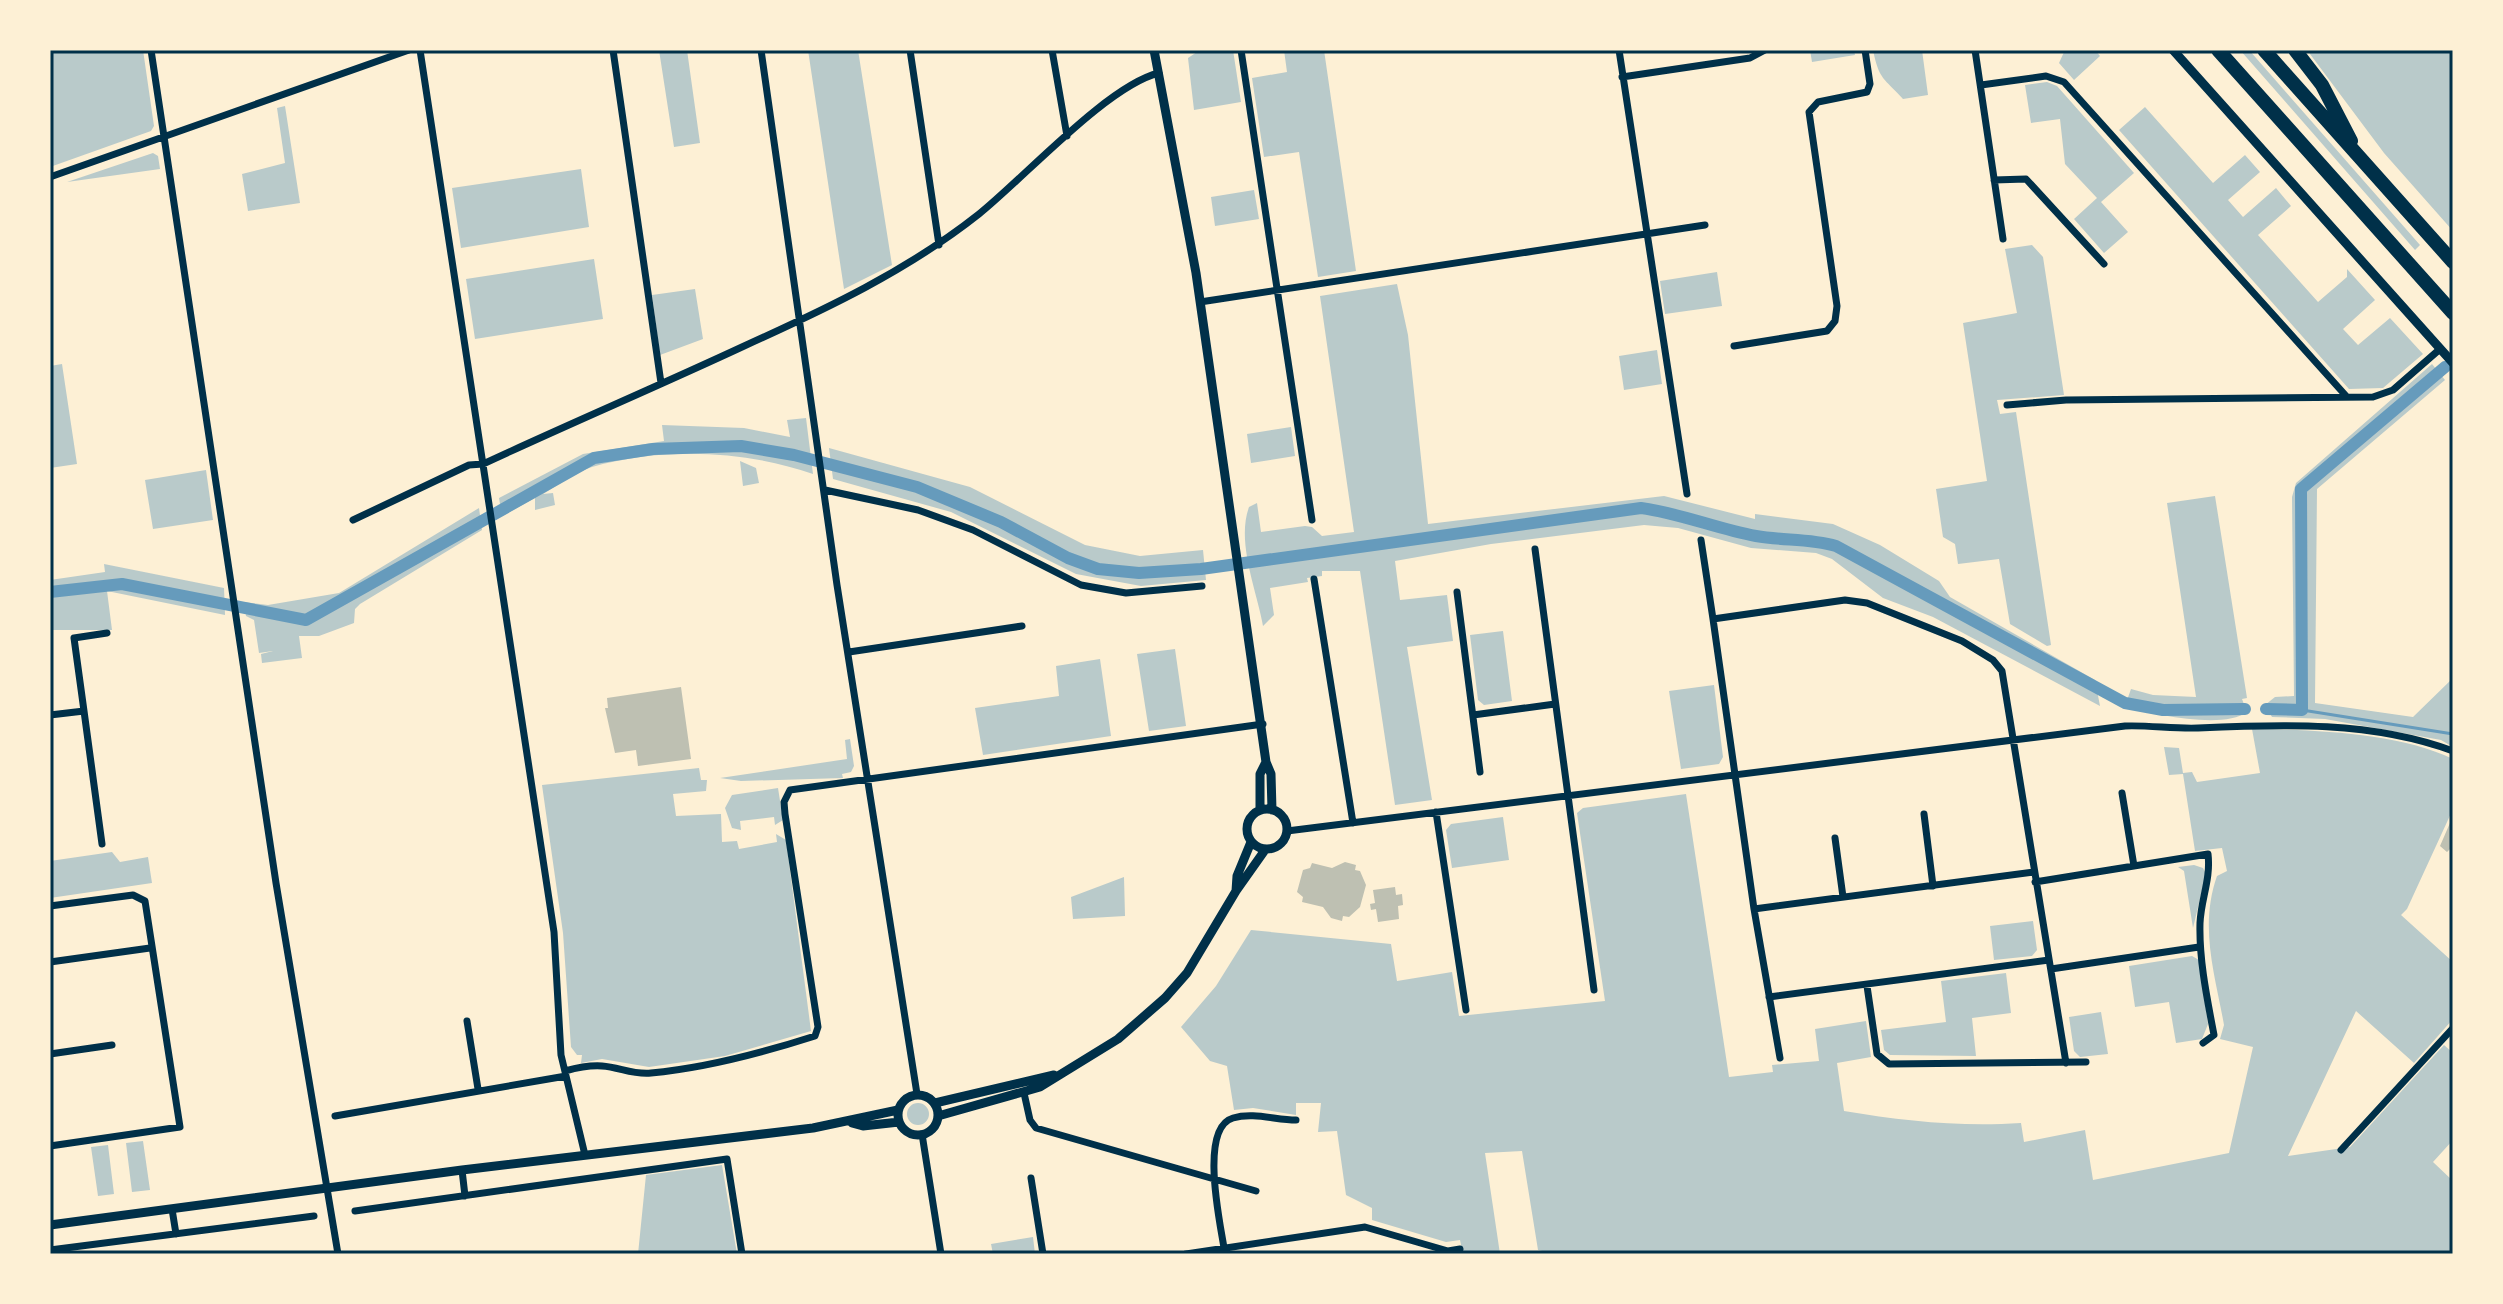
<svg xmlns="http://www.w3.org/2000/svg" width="2503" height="1304" font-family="Figtree,sans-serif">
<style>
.green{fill:#b9caca}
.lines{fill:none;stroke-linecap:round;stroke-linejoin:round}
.stream{stroke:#669bbc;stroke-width:3}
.canal{stroke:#669bbc;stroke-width:12}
.building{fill:#bec0b2}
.minor{stroke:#003049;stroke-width:7}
.tertiary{stroke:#003049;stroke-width:9}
.motorway{stroke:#003049;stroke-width:14}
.neatline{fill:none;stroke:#003049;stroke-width:3}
</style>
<rect width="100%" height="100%" fill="#fdf0d5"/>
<path class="green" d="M50,50H143L154,126L151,131L50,167Z
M659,50H687L700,143L674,147Z
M808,50H858L892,265L844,289Z
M1200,50H1233L1241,102L1194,110L1188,58Z
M1284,50H1324L1356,271L1318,277L1299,152L1264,157L1252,78L1287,72Z
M1810,50H1854L1855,55L1812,62Z
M1873,50H1922L1928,95L1903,99C1884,78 1879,80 1873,50Z
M2065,50H2095L2100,56L2074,80L2059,63Z
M2240,50H2249L2420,245L2415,250Z
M2307,50H2453V231L2384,153Z
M2047,82L2057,86L2134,173L2101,202L2128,232L2104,253L2074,219L2097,198L2065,164L2060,119L2031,123L2025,85Z
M285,106L300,203L248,211L242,174L285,163L277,108Z
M2145,107L2213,183L2245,155L2260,172L2228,200L2243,217L2276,188L2291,206L2258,235L2318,302L2347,277V269L2375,300L2343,329L2358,345L2390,318L2423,354L2383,388L2349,389L2119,130Z
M153,153L158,156L160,169L67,182Z
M581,169L589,227L461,248L452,188Z
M1254,190L1259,219L1215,226L1211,197Z
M2032,245L2043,257L2064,395L1997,400L2000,414L2016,412L2051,645L2047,646L2010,624L1999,559L1958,564L1955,544L1943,537L1936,489L1987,481L1963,323L2017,313L2005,249Z
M594,259L603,319L475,339L466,279Z
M1717,272L1722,306L1665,314L1660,281Z
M1397,284L1408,335L1428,524L1664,496L1755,519V514L1833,524L1880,545L1939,581L1950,597L2095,680L2100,706L1933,617L1883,598L1832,559L1816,553L1751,548L1678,528L1644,525L1491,544L1395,561L1400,600L1447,595L1453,641L1407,647L1432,800L1395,805L1360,571H1322V576L1307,578L1308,582L1270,588L1274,615L1263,626C1257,591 1236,543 1249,507L1257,503L1261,532L1305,526L1312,527L1322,536L1354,532L1320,296Z
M695,289L703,339L660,355L652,295Z
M1657,350L1662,384L1624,390L1619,356Z
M62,364L77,464L50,468V366Z
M2432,364L2445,380L2317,489L2315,703L2413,717L2453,678V747L2441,740L2325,719L2272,717L2265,705L2275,697L2294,696L2292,497L2296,483Z
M806,418L813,474C745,450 662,447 592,467C576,472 558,485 543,494L553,493L555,505L535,510V498L502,516L499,498L583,454L664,441L662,425L744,428L790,437L787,420Z
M1291,427L1295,456L1251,463L1247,434Z
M829,448L970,487L1085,545L1140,556L1203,550L1206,580L1141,586L1076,574L951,512L833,479Z
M740,461L756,468L759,483L743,486Z
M206,470L213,520L153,529L145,480Z
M2215,496L2247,698L2242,699L2247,712C2223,730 2152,714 2125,706L2131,689L2153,695L2196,697L2167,503Z
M479,508L482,530L360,604L355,609L354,623L319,636H299L302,658L262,663L261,654L273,651L259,653L254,620L246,616L244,602L268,605L339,593Z
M104,564L224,588L225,615L107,591L112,630H50V580L105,572Z
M1503,631L1512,701L1484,705L1478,700L1470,635Z
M1175,649L1186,726L1149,731L1137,654Z
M1100,659L1111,736L983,755L975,708L1059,696L1056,666Z
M1714,685L1723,757L1719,764L1681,769L1669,691Z
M2252,729C2314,730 2397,732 2453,759V809L2407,909L2401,915L2453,962V1019L2414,1063L2356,1011L2288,1156L2350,1147L2444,1045L2453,1053V1140L2433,1162L2453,1181V1254H1555L1538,1250L1522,1151L1485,1153L1500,1254H1463L1460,1240L1446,1242L1372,1220V1208L1346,1195L1337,1131L1318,1132L1321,1103H1296V1115L1253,1108L1234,1110L1227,1066L1210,1061L1181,1027L1216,986L1251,930L1391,944L1397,981L1452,972L1459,1016L1605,1001L1577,813L1583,808L1686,794L1729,1077L1773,1072L1772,1065L1819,1061L1815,1029L1866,1021L1871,1057L1837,1063L1844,1111C1904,1121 1960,1127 2021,1123L2024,1142L2085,1130L2093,1180L2229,1153L2253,1047L2220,1039L2224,1025C2215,974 2199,927 2217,876L2227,871L2222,848L2195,851L2183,774L2169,775L2164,747L2179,748L2183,773L2192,772L2197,782L2260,773Z
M850,739L854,766L851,772L842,774L843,778L741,781L720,778L847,759L845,740Z
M699,768L701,780H707L706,791L673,794L676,816L721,814L722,842L737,841L739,849L777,842L776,834L786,840L811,1031L725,1056L649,1067L602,1059L581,1063L582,1055H577L571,1047L563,933L542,785Z
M778,788L783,820L775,825L774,817L740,821L741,830L732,828L725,808L732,795Z
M1503,817L1509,860L1452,868L1446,830L1451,824Z
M112,852L120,862L148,857L152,883L50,898V861Z
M2194,865L2203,868L2206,874L2193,928L2184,871L2178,867Z
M1124,877L1125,916L1073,919L1071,897Z
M2033,921L2037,950L2032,956L1994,960L1990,926Z
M2192,956L2199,960L2208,1024L2202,1039L2176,1043L2169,1002L2135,1007L2129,966Z
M2006,973L2011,1013L1972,1018L1976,1056L1890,1055L1884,1050L1881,1030L1946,1022L1941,981Z
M2101,1012L2108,1054L2080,1057L2074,1051L2069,1017Z
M907 1114a11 11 0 1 1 22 0a11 11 0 1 1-22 0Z
M143,1141L150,1190L132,1192L126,1143Z
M108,1145L114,1194L98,1196L91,1147Z
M722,1165L737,1254H638L646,1175Z
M1033,1237L1035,1254H993L991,1244Z"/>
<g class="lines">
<path class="stream" d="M2302,710L2453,734"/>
<path class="canal" d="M50,592L122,584L306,620L594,458L653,449L741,446L794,455L917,487L1001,522L1068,558L1098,569L1139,573L1201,569L1641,508C1680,513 1717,529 1756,536C1784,541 1809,538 1836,546L2125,703L2163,710L2245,709
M2266,709L2302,710L2301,489L2445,367"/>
</g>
<path class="building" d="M681,687L691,759L638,766L636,750L615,753L605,708H608L607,698Z
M2453,816V846L2447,852L2440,846Z
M1345,862L1356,865L1355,870L1360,871L1366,885L1360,907L1349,917L1343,916L1342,921L1331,918L1323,907L1302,902L1303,897L1297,892L1303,870L1310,868L1312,863L1332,868Z
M1395,887L1396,895L1402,894L1403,905L1398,906L1399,919L1378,922L1376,909L1371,910L1370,904L1375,903L1373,890Z"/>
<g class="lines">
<path class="minor" d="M151,50L276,883L338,1254
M420,50L554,932L561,1055L585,1155
M613,50L661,383
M761,50L837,585L917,1094
M910,50L939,245
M1052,50L1067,136
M1241,50L1312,520
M1619,50L1687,494
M1975,50L2003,239
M1622,77L1750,58L1765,50
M1981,85L2046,76L2064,82L2347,397
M50,177L409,50
M1994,180L2026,179L2104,264
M1200,302L1705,225
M1734,346L1827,331L1835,321L1837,306L1809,112L1818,102L1867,92L1870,84L1865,50
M2007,405L2066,400L2373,397L2393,390L2440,349
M825,490L918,510L973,530L1081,585L1126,593L1202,586
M353,520L469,465L483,464C569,424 656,387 742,347C826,309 907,271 979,214C1024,178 1108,85 1159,73
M1701,540L1713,619
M1535,549L1594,990
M1314,579L1353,823
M1457,592L1480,772
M849,652L1022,626
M84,711L74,638L107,633
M50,715L84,711L102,844
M1473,715L1555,704
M2122,793L2134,866
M1436,812L1466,1010
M1924,814L1933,886
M1287,831L2125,726C2149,725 2174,729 2198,728C2283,724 2372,721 2453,751
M1835,838L1843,897
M2035,882L2208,854C2211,879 2201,899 2200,923C2199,960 2207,998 2214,1035L2203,1043
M50,906L133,895L145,901L180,1127L50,1146
M1754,909L2034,872
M50,962L150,948
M2051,969L2199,947
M1867,986L1877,1054L1889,1064L2086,1062
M1769,997L2049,960
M467,1021L478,1089
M50,1054L112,1045
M1780,1058L1754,909L1713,619L1845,600L1867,603L1962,641L1993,660L2002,671L2066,1063
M565,1071C576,1068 589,1065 602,1066C619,1067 633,1075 651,1073C707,1068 762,1053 815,1036L818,1027L785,814L784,802L790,790L1263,724
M1024,1093L1030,1120L1036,1128L1256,1191
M335,1116L566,1076
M922,1134L941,1254
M2341,1150L2453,1028
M462,1170L465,1196
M1031,1178L1043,1254
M172,1209L176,1234
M355,1211L727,1159L742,1254
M1224,1248C1220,1222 1199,1128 1233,1118C1253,1112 1276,1120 1296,1120
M50,1250L314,1216
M1186,1254L1365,1227L1448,1251L1460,1249"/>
<path class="tertiary" d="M1154,50L1196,273L1266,762L1271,774L1272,810
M2173,50L2453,363
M1247 829a20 20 0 1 1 40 0a20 20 0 1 1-40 0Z
M1260,810V774L1266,762
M1236,891L1237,876L1251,842
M898 1115a20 20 0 1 1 40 0a20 20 0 1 1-40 0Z
M935,1103L1054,1075
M938,1116L1040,1087L1118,1039L1165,998L1187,973L1236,891L1265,850
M852,1123L863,1126L899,1122
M50,1225L462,1170L813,1128L898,1110"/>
<path class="motorway" d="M2218,50L2453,313
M2264,50L2453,262
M2295,50L2322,85L2351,141"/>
</g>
<rect width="2503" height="1304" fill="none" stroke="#fdf0d5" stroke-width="104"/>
<rect x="52" y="52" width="2399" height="1200" class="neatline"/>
</svg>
